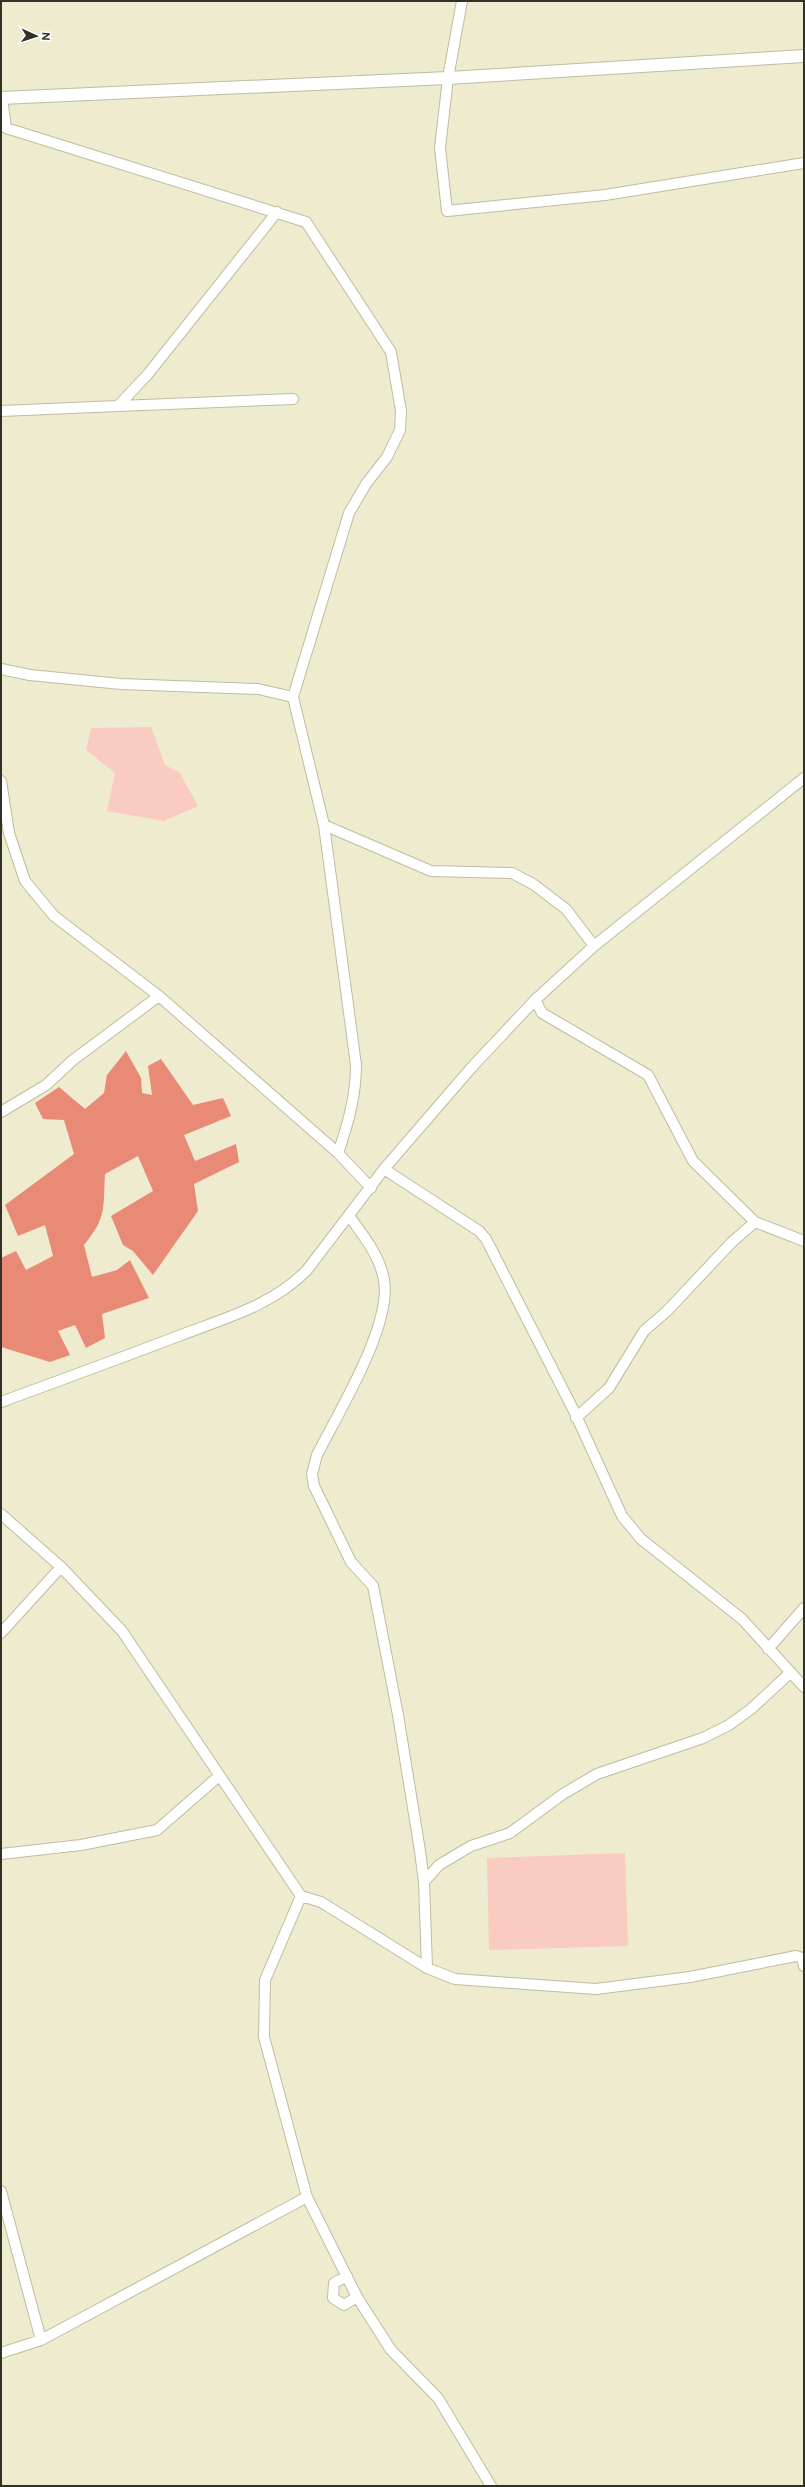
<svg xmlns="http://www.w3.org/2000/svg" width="805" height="2487" font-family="Raleway,sans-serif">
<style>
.green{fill:#facbc0}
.forest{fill:#e88a76}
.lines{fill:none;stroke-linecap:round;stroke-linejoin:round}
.minor-casing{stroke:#bfbca0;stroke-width:12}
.tertiary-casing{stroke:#bfbca0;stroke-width:14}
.minor{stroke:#fff;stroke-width:10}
.tertiary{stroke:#fff;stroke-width:12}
</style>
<rect width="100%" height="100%" fill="#eeebcf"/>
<path class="green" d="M151,727L165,765L180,773L198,806L164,821L107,811L115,773L86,750L91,728Z
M625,1853L628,1946L489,1950L487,1858Z"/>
<path class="forest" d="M126,1051L141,1078L142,1093L152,1095L148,1066L161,1059L193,1105L223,1098L231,1116L184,1135L195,1161L236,1144L239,1162L194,1184L198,1211L153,1275L133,1251L123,1245L111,1216L153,1191L138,1156L105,1174C103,1208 107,1217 84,1245L92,1277L117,1270L130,1260L149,1298L102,1314L105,1338L86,1348L75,1325L58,1331L70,1355L50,1362L1,1347V1258L16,1251L26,1270L53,1256L45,1225L18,1236L5,1205L74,1154L64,1120L43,1119L35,1103L59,1087L85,1109L104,1093L107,1075Z"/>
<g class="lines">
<defs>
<path id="minor" d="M462,1L448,78L440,148L447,211L605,195L804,163
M2,98L6,128L306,222L391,352L401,411L400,430L387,457L366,484L349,513L293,697L324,825L356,1065C356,1096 348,1124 338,1153
M118,406L293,399
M1,411L118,406L148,374L277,212
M1,669L30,675L121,684L258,689L293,697
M1,781L9,833L25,881L54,916L159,996L338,1153L371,1188
M324,825L431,871L512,873L533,884L566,909L594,946
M535,1000L542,1013L648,1075L693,1161L755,1222L804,1241
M1,1112L46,1085L73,1060L159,996
M384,1169L479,1231L486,1239L574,1411L622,1516L641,1539L660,1554L742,1619L804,1687
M349,1216C363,1235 380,1256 384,1280C392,1326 338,1413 317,1455L312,1474L314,1486L351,1562L373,1586L398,1715L420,1851L424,1882L427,1968
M1,1402C61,1380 121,1358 181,1335C226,1318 273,1305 307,1270L384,1169L472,1067L535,1000L594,946L804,778
M576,1418L609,1388L644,1331L667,1311L732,1242L755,1222
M1,1514L61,1567L122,1631L301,1896L265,1980L264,2037L307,2197L357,2297L391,2350L438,2398L491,2486
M1,1633L61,1567
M768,1649L804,1608
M1,1854L81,1845L157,1830L219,1776
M424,1882L439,1865L471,1846L510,1833L563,1794L597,1774L703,1738L729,1725L751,1709L790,1673
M301,1896L321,1902L427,1968L455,1979L596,1989L690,1977L796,1956L802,1958L804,1966
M1,2191L41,2340
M347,2276L334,2283L333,2298L344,2305L357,2297
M1,2353L41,2340L307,2197"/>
<path id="tertiary" d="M1,98L448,78L804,56"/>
</defs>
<use href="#minor" class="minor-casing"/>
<use href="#tertiary" class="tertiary-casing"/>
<use href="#minor" class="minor"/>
<use href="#tertiary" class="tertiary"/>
</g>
<rect width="805" height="2487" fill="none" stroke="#323126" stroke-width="4"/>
<g transform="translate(36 36) rotate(93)" stroke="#ffffff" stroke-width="3" paint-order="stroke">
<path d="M0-3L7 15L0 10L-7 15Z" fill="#323126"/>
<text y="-6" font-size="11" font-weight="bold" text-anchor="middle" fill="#323126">N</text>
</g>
</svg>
